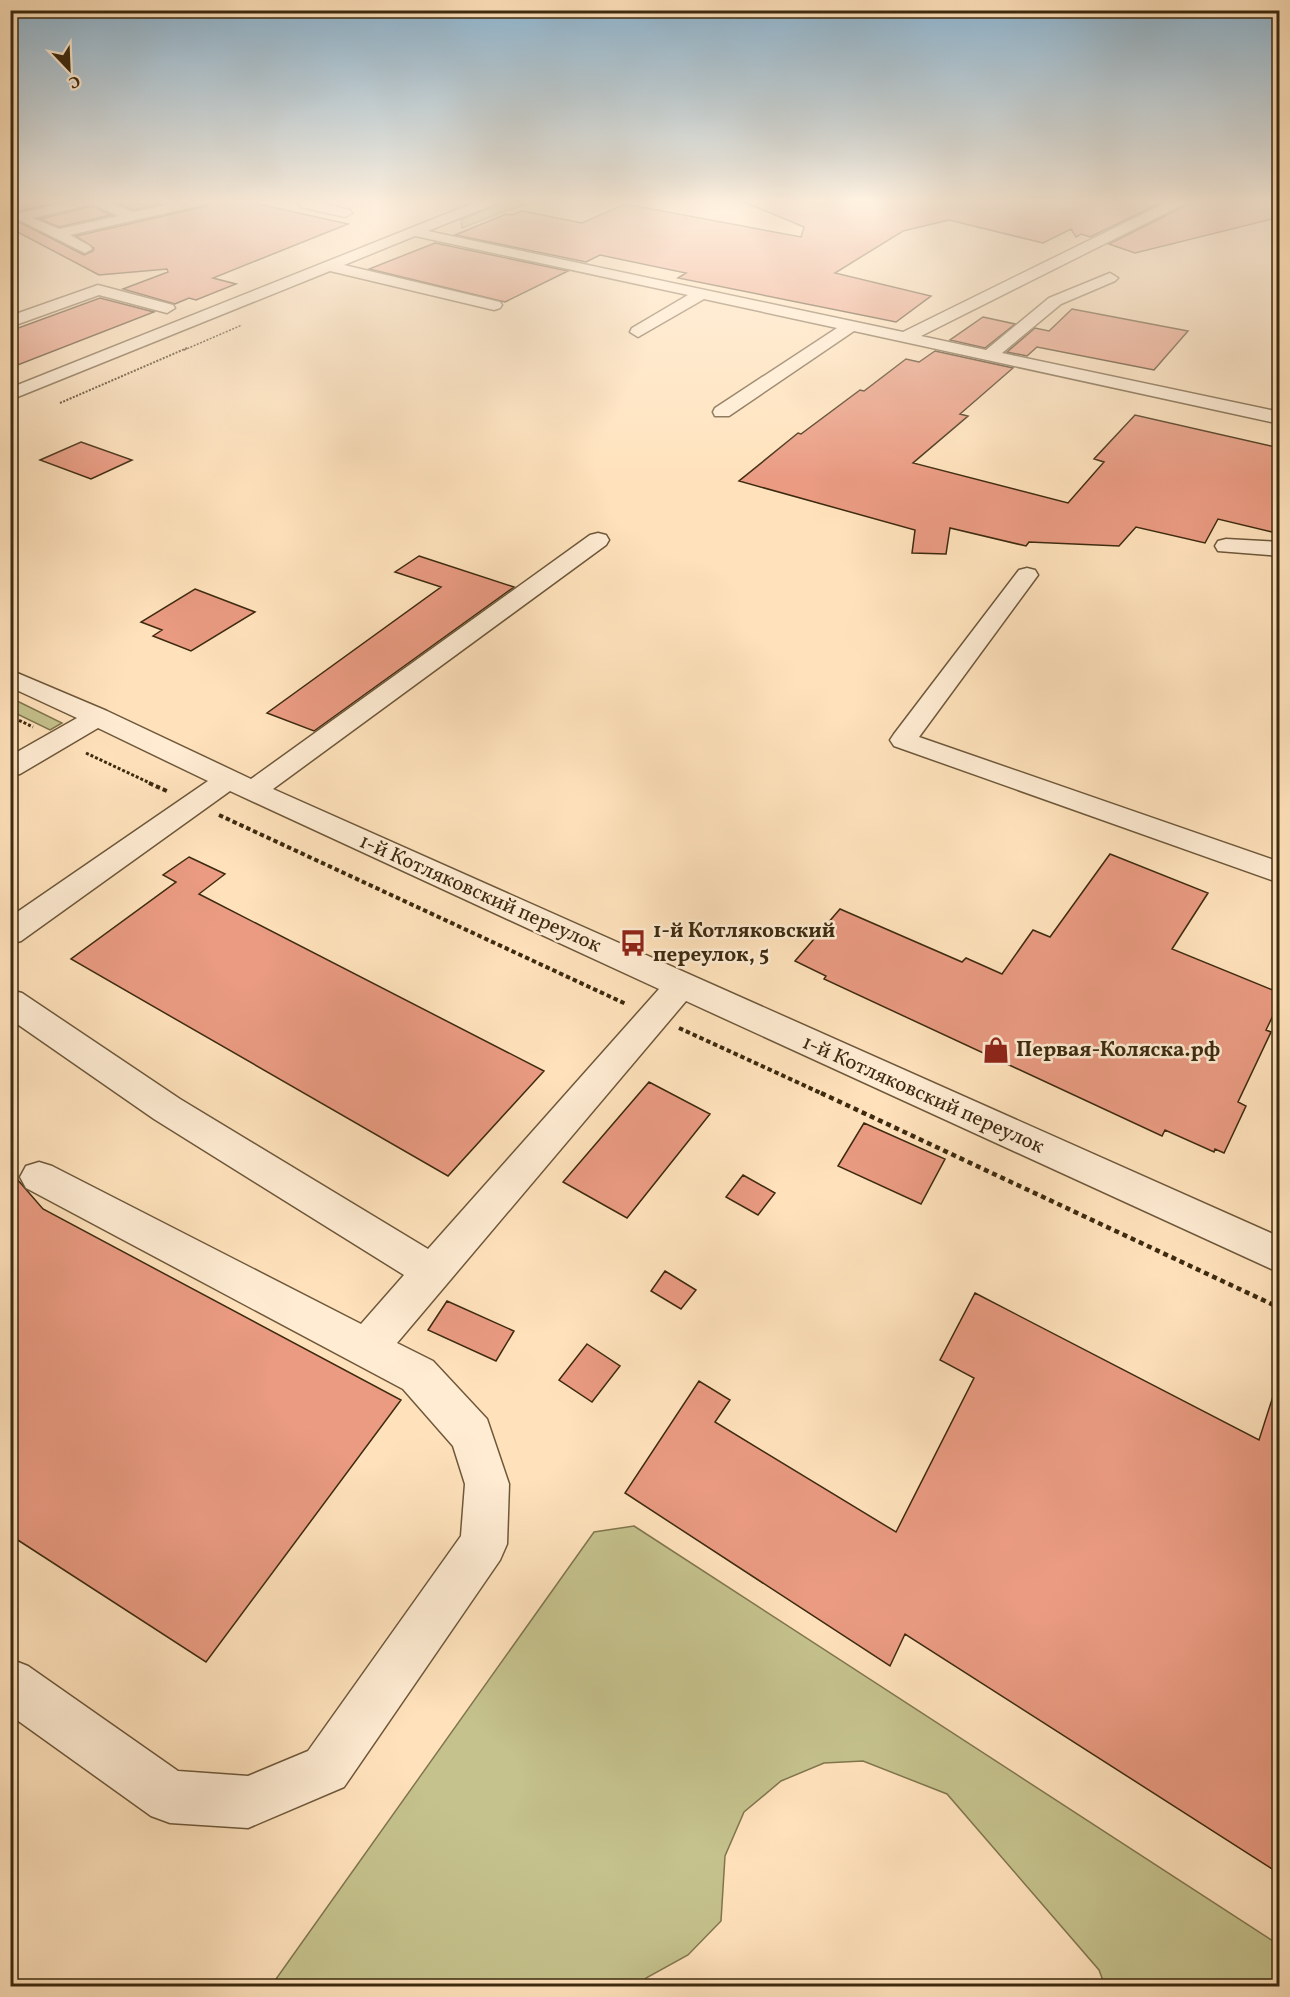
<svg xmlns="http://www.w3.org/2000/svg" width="1290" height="1997" font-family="Vollkorn,serif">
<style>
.green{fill:#c5c28d;stroke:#81764e;stroke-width:1.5}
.building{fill:#ea9b82;stroke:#3d2a0f;stroke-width:1.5}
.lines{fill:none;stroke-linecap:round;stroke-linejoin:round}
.minor-casing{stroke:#6e583a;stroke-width:3}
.path-far4{stroke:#3d2a0f;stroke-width:1.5;stroke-dasharray:2 1.5;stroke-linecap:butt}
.path-far3{stroke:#3d2a0f;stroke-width:2;stroke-dasharray:2 1.5;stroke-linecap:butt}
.path-far2{stroke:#3d2a0f;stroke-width:3;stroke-dasharray:3 2;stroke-linecap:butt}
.path-far1{stroke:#3d2a0f;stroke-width:4;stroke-dasharray:4.5 3;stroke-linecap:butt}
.path{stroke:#3d2a0f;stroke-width:4.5;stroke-dasharray:5 4;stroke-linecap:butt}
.minor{fill:#ffecd3;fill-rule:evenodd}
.labels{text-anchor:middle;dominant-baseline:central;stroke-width:5;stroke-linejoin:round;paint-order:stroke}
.street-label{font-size:21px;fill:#3d2a0f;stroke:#ffecd3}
.poi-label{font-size:21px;font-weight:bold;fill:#3d2a0f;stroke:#ffecd3;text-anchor:start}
</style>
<rect width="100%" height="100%" fill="#ffe2bc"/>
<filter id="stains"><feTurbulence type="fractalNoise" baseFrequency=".00333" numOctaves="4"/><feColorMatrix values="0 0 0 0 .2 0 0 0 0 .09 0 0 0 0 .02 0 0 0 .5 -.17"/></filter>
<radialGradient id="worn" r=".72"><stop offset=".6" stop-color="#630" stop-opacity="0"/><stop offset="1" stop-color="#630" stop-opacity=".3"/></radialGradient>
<path class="green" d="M509,200H533L462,228L461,220Z
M11,698L62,723L50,730L11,711Z
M634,1526L1279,1945V1986H1105L1099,1970L947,1794L863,1761L824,1763L781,1781L744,1812L725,1856L721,1921L688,1955L646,1978L641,1986H271L594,1532Z"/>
<path class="building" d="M24,200H68L15,212L11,218L84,255L93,251L94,248L76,236L207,206L215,200H239L348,224L213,278L236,284L196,300L189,298L175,304L123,289L168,272L167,269L99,275L10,228V203Z
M109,200H167L171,202L133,210Z
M739,200H1167L1090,237L1081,234L1076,237L1071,229L1043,243L949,220L903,231L835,273L931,296L896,322L678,278L686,273L600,255L586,262L455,235L506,214L512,215L522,211L582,223L625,204L801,237L804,227Z
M1189,200H1280V217L1135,253L1109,244L1187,205Z
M92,206L111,215L59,227L40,219Z
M435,243L568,271L505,302L369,269Z
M100,298L154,312L10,368V331Z
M1072,309L1188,331L1154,370L1037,347L1027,356L1007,352L1035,328L1049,331Z
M983,317L1015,324L985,348L950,340Z
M935,351L1013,368L960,414L968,416L913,463L1068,503L1104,462L1094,459L1135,415L1280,448V534L1218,519L1205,543L1136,527L1119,546L1029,542L1026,546L950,528L946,554L912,553L915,530L739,481L798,433L801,434L860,390L864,391L906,359L919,362Z
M81,442L132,460L91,479L40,460Z
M419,556L514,587L314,731L267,713L441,587L395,572Z
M195,589L255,612L191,651L153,636L162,630L141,622Z
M1110,854L1208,893L1172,949L1280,993V1001L1266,1030L1271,1032L1238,1102L1246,1106L1224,1153L1215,1149L1214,1152L1165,1130L1162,1136L824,979L826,976L795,961L840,909L962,962L966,958L1002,974L1033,930L1050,937Z
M189,857L225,874L199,894L544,1071L448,1176L71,959L176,882L163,875Z
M649,1082L710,1114L627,1218L563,1182Z
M864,1123L945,1159L921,1204L838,1166Z
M10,1171L43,1209L401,1400L206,1662L10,1535Z
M743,1175L775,1193L758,1215L726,1197Z
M665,1271L696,1290L681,1309L651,1291Z
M975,1293L1259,1440L1275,1390L1280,1391V1874L905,1634L890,1666L625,1493L699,1381L730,1400L715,1422L896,1532L974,1378L940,1360Z
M447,1301L514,1331L496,1361L428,1330Z
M587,1344L620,1366L592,1402L559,1380Z"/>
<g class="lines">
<defs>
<path id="minor" d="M77,200H104L133,212L190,200H213L206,204L70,235L90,246L92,249L85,253L13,217L15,214ZM92,204L118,216L59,229L33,218Z
M305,200H324L321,203L350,210L352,213L345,217L300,207L298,204Z
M481,200H499L497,203L428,231L903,332L1171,200H1187L1186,203L921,336L986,350L1049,298L1110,273L1118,278L1115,281L1061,304L1002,353L1280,412V424L854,331L729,416H715L713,412L715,408L837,328L704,299L638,337L630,332L632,328L688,295L415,236L344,265L500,302L502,305L500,308L494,310L330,271L10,400V388Z
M98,285L173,305L175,308L167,313L99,295L10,327V316Z
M598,533L606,535L609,540L606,545L273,789L1280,1237V1273L686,1001L397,1343L433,1361L487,1419L509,1484L507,1544L500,1560L344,1787L248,1828L170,1823L151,1816L10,1715V1659L28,1666L178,1771L248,1776L308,1751L461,1536L465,1484L453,1446L403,1389L26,1188L20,1177L26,1166L39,1162L52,1166L361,1324L404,1275L154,1119L10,1019V990L22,993L180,1099L428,1249L659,989L230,791L21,941L10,944V917L208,781L98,728L20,774L10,776V756L77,718L10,687V670L107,711L251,779L590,535Z
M1226,539L1280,542V556L1218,551L1215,546L1218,541Z
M1027,568L1035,570L1038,575L919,737L1280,862V883L894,746L890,740L894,734L1019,570Z"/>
</defs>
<use href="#minor" class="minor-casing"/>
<path class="path-far4" d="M511,210L538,200
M184,350L242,325"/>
<path class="path-far3" d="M60,403L187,348"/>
<path class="path-far2" d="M10,716L33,727
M86,753L152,784"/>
<path class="path-far1" d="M149,783L169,792
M219,815L626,1004
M679,1028L825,1095"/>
<path class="path" d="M821,1093L1280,1308"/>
<use href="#minor" class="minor"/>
</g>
<linearGradient id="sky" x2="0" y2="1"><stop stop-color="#8cb7d5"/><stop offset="0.42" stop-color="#fff2e1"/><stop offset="1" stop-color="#fff2e1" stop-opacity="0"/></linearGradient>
<rect width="1290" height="479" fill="url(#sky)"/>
<defs>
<symbol id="bus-bare" viewBox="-9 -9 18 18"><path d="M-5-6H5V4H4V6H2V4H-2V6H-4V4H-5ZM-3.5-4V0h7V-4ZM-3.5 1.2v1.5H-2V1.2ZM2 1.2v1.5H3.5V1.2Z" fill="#8f2418" stroke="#ffecd3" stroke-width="2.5" paint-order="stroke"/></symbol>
<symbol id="shop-bare" viewBox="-9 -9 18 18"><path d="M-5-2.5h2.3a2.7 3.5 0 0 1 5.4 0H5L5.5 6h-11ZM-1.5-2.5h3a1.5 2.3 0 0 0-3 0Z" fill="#8f2418" stroke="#ffecd3" stroke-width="2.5" paint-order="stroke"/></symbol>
</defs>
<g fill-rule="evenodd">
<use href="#bus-bare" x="614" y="924" width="38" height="38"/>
<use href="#shop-bare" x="977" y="1031" width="38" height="38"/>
</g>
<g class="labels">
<g class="street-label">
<text transform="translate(480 894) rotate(24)">1-й Котляковский переулок</text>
<text transform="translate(923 1095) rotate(24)">1-й Котляковский переулок</text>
</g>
<g class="poi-label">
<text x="653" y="931">1-й Котляковский<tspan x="653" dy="24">переулок, 5</tspan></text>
<text x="1016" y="1050">Первая-Коляска.рф</text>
</g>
</g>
<rect width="1290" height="1997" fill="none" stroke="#ffe2bc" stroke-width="36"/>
<rect x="12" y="12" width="1266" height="1973" fill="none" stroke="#3d2a0f" stroke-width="3"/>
<rect x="18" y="18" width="1254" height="1961" fill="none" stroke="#3d2a0f" stroke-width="1.5"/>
<g transform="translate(69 69) rotate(157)" stroke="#ffecd3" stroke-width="4.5" paint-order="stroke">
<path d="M0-4.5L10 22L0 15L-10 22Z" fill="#3d2a0f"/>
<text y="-9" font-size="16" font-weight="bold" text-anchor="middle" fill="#3d2a0f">С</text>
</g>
<rect width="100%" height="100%" filter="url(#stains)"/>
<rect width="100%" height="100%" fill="url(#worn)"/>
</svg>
